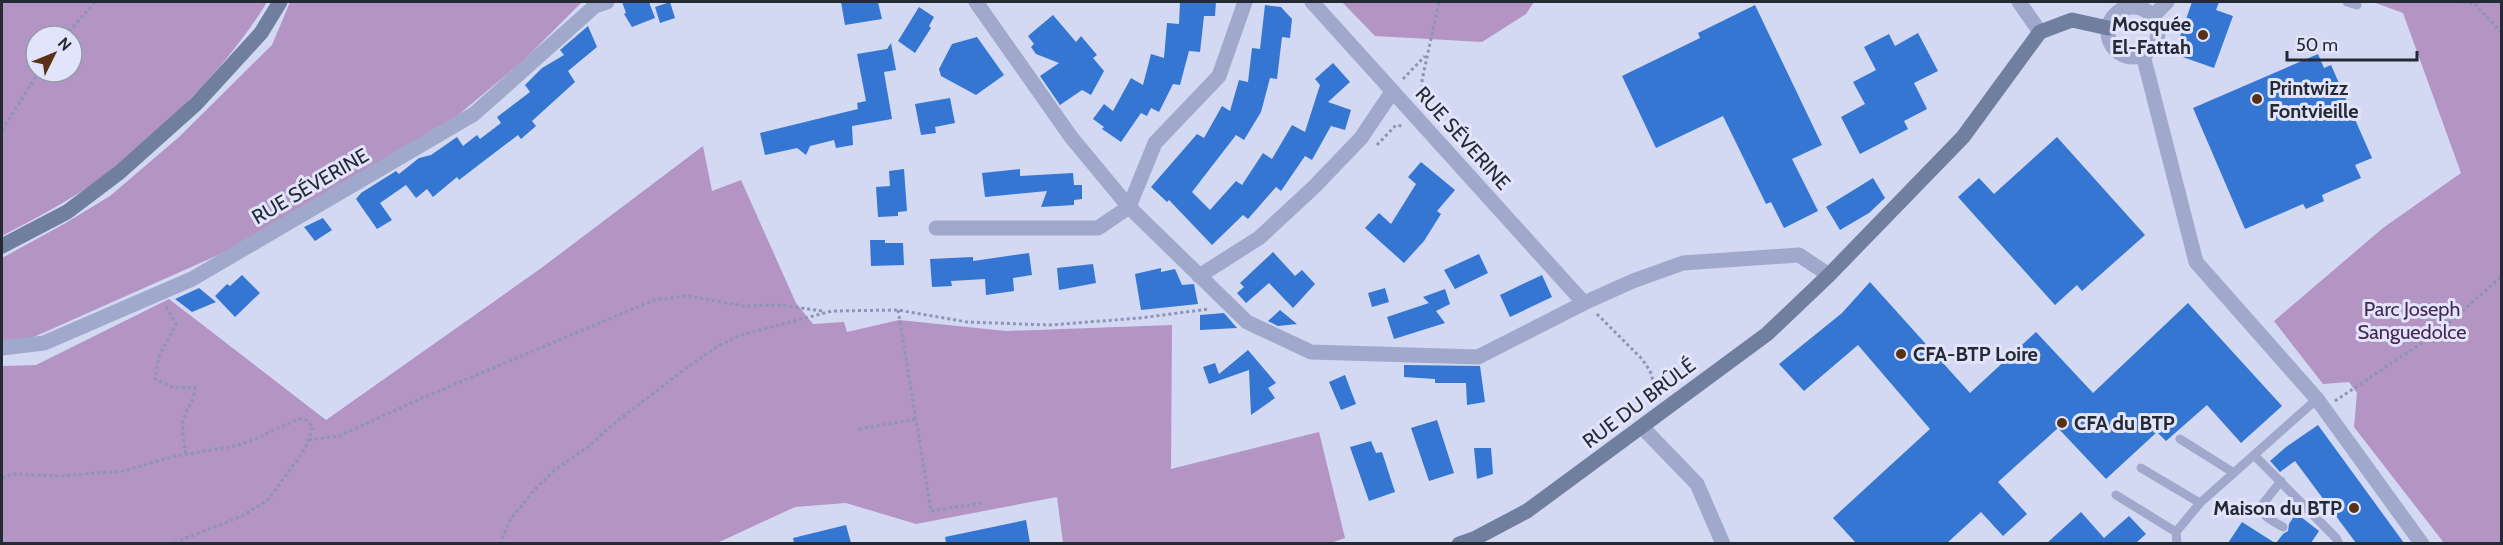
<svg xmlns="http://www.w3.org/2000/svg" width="2503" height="545" font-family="Cabin,sans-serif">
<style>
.green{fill:#b394c2;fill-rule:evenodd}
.building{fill:#3476d1}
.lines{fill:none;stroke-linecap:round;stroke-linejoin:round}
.path{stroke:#8a95b7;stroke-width:3;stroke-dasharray:3 3;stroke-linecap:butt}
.service{stroke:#a0a9cb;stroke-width:9}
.minor{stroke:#a0a9cb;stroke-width:15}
.tertiary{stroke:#a0a9cb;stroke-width:15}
.secondary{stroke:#717f9f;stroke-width:15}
.poi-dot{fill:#593116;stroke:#e1e4fa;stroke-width:2}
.labels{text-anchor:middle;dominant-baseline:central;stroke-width:6;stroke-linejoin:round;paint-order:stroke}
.poi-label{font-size:20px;font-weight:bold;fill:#242a34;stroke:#e1e4fa;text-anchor:start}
.street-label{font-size:20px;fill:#242a34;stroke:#e1e4fa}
.park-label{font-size:20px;fill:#472654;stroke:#e1e4fa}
</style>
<rect width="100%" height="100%" fill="#d4d9f3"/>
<path class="green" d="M2,2H267C230,64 156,139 97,181C67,202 34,219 2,236ZM36,36H72V72H36Z
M290,2H582L524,60L457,116L225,252L27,340L2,343V258L64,224L110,196L179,137L272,45Z
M1342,2H1534L1526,14L1482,42L1375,36Z
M2373,2H2501V543H2444L2354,427L2357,393L2349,382L2323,384L2274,321L2383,228L2461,173L2403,13Z
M703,146L712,191L741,180L796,303L813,324L844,322L847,332L899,320L1006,331L1172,325L1171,469L1319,432L1345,538L1328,544L1063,543L1057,497L916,524L846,503L795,507L715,544L2,543V366L36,365L169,299L326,420L540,269Z"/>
<path class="building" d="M622,2H649L655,18L632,27L624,14L626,13Z
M670,2L675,18L660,23L655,7Z
M841,2H878L882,19L845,25Z
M1180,2H1216L1215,16H1204L1200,52L1189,51L1180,85L1173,84L1159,112L1151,108L1147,116L1141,113L1121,142L1102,129L1104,127L1093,119L1104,104L1113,111L1131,78L1143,85L1151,54L1164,58L1167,23L1179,24Z
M2192,2H2219L2216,10L2233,16L2214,68L2174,54Z
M1265,5L1281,7L1292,19L1290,38L1282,37L1277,79L1270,78L1261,112L1244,140L1236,135L1192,192L1210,210L1236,181L1242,185L1263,153L1272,159L1292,125L1305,132L1320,85L1315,79L1333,63L1350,82L1328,102L1351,110L1345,130L1331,126L1312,160L1305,156L1281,191L1276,187L1248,219L1243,215L1212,245L1169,200L1167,202L1151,187L1197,134L1204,138L1222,106L1230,111L1239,80L1248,82L1252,48L1260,49Z
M1755,5L1822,145L1792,159L1818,211L1784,228L1771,202L1766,204L1723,116L1656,148L1622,76L1700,38L1698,33Z
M919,7L934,17L929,26L931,28L915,53L898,41Z
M1053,15L1076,42L1081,36L1097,55L1093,58L1104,71L1091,95L1082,90L1060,105L1040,76L1059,63L1036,54L1031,47L1034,44L1028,36Z
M588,26L597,47L568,71L575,82L532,121L536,126L521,139L518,135L459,180L457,177L433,197L427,189L416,198L406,185L380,203L392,220L377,229L356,199L361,193L396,171L399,174L419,158L431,155L457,137L463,146L477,135L480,139L501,123L497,117L530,92L525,85L542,68L564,55L560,50Z
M1918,33L1938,71L1914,83L1927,109L1904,121L1908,129L1860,154L1841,117L1865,104L1853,82L1876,70L1864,47L1889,34L1895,46Z
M977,37L1004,75L976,95L941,76L939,69L952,44Z
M891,43L896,70L884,72L892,119L852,126L853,145L836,148L834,140L810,146L806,155L797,148L765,155L760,133L858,109L857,103L866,101L857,54L887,49Z
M2318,54L2324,68L2331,65L2372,158L2355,165L2361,178L2322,195L2324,201L2306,209L2303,204L2245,229L2193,108Z
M950,98L955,123L935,127L936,133L921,135L915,104Z
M2057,137L2145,235L2082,291L2077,285L2055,305L1958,197L1979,178L1994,194Z
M1421,162L1455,190L1437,211L1441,214L1424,241L1404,263L1365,228L1379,213L1391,224L1416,184L1408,177Z
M904,169L907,211L898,212V216L878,217L876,187L890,186L889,171Z
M1020,169V176L1073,173L1074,185H1082V199L1074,200V205L1041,207L1047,191L985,197L982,173Z
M1873,178L1885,198L1869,213L1840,230L1826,207Z
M323,218L332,230L315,241L304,227Z
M870,240H885V243H903L904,265L871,266Z
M1273,252L1295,276L1302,270L1315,284L1293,308L1269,283L1246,303L1237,293L1244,287L1240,283Z
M1029,253L1032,275L1013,278L1014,291L986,295L985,279L951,281L952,286L932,287L930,259L973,257V261Z
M1479,254L1488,273L1455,289L1444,270Z
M1093,264L1096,283L1059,290L1057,268Z
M1161,268V272L1175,269L1182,285L1194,284L1198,304L1141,310L1135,274Z
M242,275L260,293L235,317L215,296L227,284L230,286Z
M1542,275L1552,297L1510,317L1500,295Z
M1870,282L1970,393L2036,332L2093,393L2188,303L2282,406L2241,443L2207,405L2166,441L2157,432L2106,479L2058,428L1998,482L2027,514L2003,536L1981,512L1947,543H1856L1833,518L1930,429L1858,345L1804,391L1779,364L1842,313Z
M199,288L216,302L192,312L175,299Z
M1385,288L1389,302L1372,307L1368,293Z
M1445,289L1450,304L1436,311L1445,323L1394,339L1387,317L1429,303L1423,297Z
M1280,310L1297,324L1278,326L1268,321Z
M1224,313L1237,328L1200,330V315Z
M1248,350L1276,383L1268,388L1275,398L1251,415L1249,370L1209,384L1203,367L1215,363L1219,374Z
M1404,365L1480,366L1485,402L1467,405L1466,383H1435V379L1404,377Z
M1345,375L1356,404L1341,410L1329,382Z
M1437,420L1454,473L1429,481L1411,428Z
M2318,425L2404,543H2356L2295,461L2280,472L2272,463L2270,461L2286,447Z
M1371,441L1376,453L1382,452L1395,492L1369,501L1350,447Z
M1474,448H1491L1493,474L1477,479Z
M2081,512L2104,538L2129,516L2146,534L2136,543H2047Z
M2296,513L2319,531L2311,543H2276L2283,534L2288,531L2289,524Z
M1026,520L1030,543H946L945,537Z
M2242,522L2275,543H2228Z
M846,525L851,543H794L793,538Z"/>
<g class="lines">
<path class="path" d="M2463,2L2475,4L2502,33
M65,36L95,2
M1403,79L1425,56
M1423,100L1422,80L1439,2
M2,130L39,72
M1377,145L1396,125L1402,126
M166,307L176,324L159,356L155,379L172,387L195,388C194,401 189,404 185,415C180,427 184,442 186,454
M898,310L931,511L982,503
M1597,314L1642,359L1650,371L1658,396
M2335,401L2441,330L2502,276
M859,429L916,419
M309,440L339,436L422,398L654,300L688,296L744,306L779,305L823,311
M2,478L13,474L61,476L123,471L176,456L235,446L255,439L298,419L306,420L313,427L305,449L269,499L242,516L171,544
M500,544L510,520L536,488L556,469L588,447L611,426L685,369L718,346L741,335L832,311L898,310L967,322L1050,325L1140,318L1209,309"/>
<path class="service" d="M2347,2L2357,5
M2180,439L2234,473
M2254,455L2336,538L2339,544
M2141,468L2200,503
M2281,481L2262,505C2260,517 2275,522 2283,527
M2116,495L2176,532
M2177,544L2176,532L2200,503L2317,399"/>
<path class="minor" d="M976,2L1071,137L1129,207L1247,322L1311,352L1478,357L1584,303L1633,281L1683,263L1799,255L1829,275
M1312,2L1584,303
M2019,2L2040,32
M1129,207L1155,143L1219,76L1245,2
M936,228H1098L1129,207
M1199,276L1259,238L1314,187L1361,138L1392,92
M2,348L44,343L192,279L474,114L595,6L607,2
M1642,427L1697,484L1723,544"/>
<path class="tertiary" d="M2108 32a25 25 0 1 1 50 0a25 25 0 1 1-50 0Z
M2153,16L2167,2
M2143,55L2196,262L2317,399L2422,544"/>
<path class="secondary" d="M2,246L67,212L120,172L196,104L261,33L280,2
M1459,544L1476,538L1527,511L1767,334L1829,275L1963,137L2040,32L2072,20L2108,28"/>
</g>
<g class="poi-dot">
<circle cx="2203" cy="35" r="6"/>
<circle cx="2257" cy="99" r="6"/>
<circle cx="1901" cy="354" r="6"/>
<circle cx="2062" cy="423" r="6"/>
<circle cx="2354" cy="508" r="6"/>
</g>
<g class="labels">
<g class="poi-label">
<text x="2191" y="24" text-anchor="end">Mosquée<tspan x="2191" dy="23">El-Fattah</tspan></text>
<text x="2269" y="88">Printwizz<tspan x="2269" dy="23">Fontvieille</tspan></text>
<text x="1913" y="354">CFA-BTP Loire</text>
<text x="2074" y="423">CFA du BTP</text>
<text x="2342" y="508" text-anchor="end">Maison du BTP</text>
</g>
<g class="street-label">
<text transform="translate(1463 138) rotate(48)">RUE SÉVERINE</text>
<text transform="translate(310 186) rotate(-30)">RUE SÉVERINE</text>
<text transform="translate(1639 403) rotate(-37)">RUE DU BRÛLÉ</text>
</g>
<g class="park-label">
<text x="2412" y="309">Parc Joseph<tspan x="2412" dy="23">Sanguedolce</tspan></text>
</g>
</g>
<rect width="2503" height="545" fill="none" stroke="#242a34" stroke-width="6"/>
<g transform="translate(54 54) rotate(47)"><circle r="28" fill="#e1e4fa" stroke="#959aab" stroke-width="1.5"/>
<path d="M0-4.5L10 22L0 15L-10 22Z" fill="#593116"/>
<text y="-9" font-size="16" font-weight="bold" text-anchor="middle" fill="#242a34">N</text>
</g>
<path d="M2287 51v9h130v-9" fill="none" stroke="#242a34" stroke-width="3"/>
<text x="2296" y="51" font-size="18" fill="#242a34" stroke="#e1e4fa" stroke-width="4.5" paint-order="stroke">50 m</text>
</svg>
